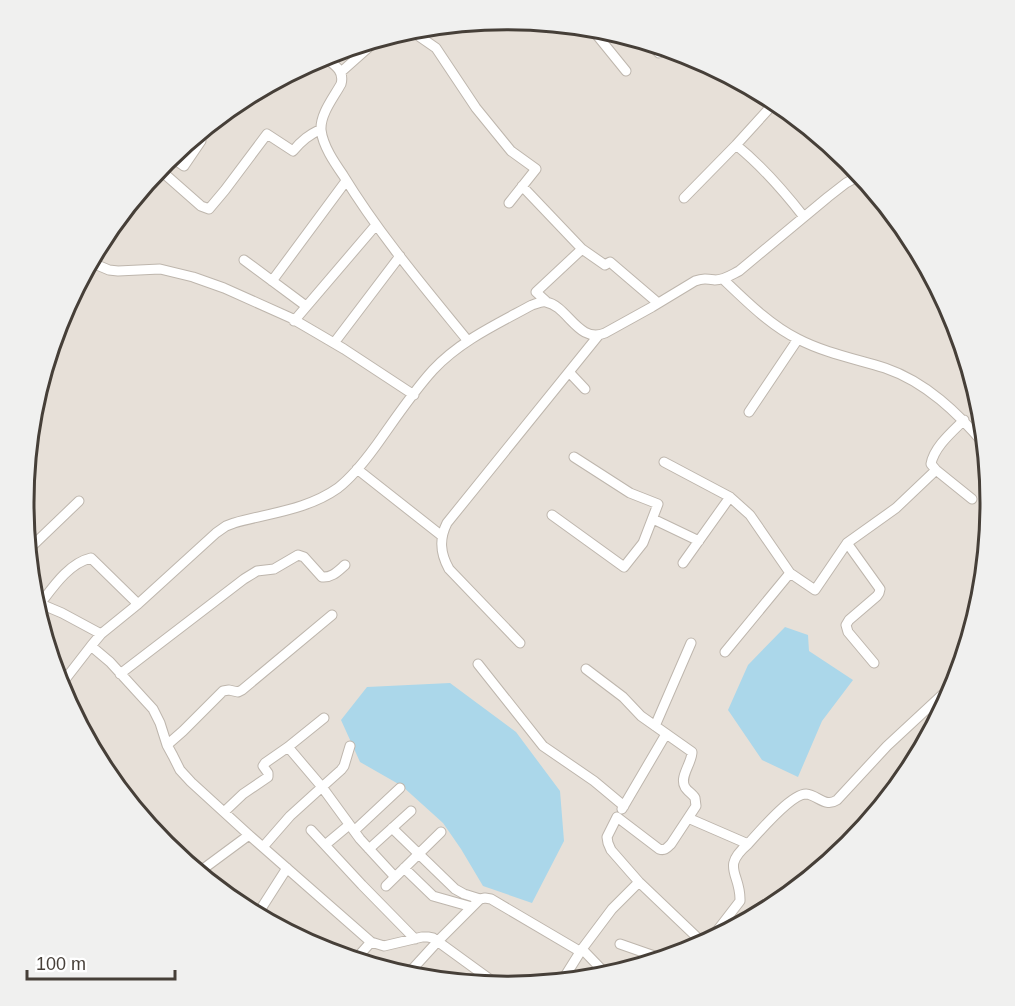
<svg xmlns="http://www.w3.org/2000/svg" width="1015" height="1006" font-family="Arial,sans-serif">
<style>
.residential{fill:#e7e0d8}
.water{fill:#abd7ea}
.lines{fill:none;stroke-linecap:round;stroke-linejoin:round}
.minor-casing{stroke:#beb6ad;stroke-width:11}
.minor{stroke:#fff;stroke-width:9}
.rim{fill:none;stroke:#463f38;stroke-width:3}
</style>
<rect width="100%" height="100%" fill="#f3efe9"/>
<path class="residential" d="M26 503a482 482 0 1 1 964 0a482 482 0 1 1-964 0Z"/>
<path class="water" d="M785,627L808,635L809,651L853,680L822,721L798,777L762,760L728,710L748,665Z
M450,683L516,732L560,791L564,841L532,903L483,886L461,849L443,823L402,786L360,762L341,720L367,687Z"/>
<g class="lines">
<defs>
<path id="minor" d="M601,29L596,34L626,71
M410,30L436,48L476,108L511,151L536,169L509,203
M650,44L659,53L664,51L666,48
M323,56C333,64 345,70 341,84C334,97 320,114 321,130C323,146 334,162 343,175C379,234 424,287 468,341
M341,72L377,40
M819,136L859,176
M736,145C762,166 783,190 804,217
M171,157L184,166L201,141L195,137
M159,169L201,206L209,209L225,190L267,134L293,151C302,140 309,135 321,129
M522,186L582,249L536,292L547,302
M684,198L736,145L776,101
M98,248L113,226
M582,249L605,265L610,262L658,303
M244,260L306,306
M90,262L109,270L118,271L160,269L193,277L224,288L291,318L315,332L344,349L414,395
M723,279C746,301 770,325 798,339C825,353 856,359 885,368C926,382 958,413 985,445
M272,281L346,181
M294,321L376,225
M334,343L400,256
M569,372L585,389
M749,412L798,339
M664,462L730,497L750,515L790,573L815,590L847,543
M357,469L442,536
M936,470L972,499
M552,515L624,567L643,543L658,504L630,493L574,457
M653,519L699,541
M29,549L79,501
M683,563L730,497
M36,602L62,613L101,634
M40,604C53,587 69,563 91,558L138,604
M520,643L449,569C440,553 439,539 447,523L598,336
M91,646L110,662L153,709L160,723L167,745L173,756L180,770L191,782L249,835L371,942L384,946L422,937H428L433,938L499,986
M725,652L790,573
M874,663L848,632L846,625L849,620L877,596L879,593L880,589L847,543L896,508L936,470L931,464C934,447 952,432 964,420
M478,664L543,746L594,781L624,806
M586,669L623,697L641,716L692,752C692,763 679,777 685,787C687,791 693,794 695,798L696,806L671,844C667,848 665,851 659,849L617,817L607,837L608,843L611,850L639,882L704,944
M120,674L244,579L257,571L274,569L298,555L304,557L322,577C332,578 338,571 345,565
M60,686L91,646L101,634L138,604L216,533L226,526L234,523C269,513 307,510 338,488C352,477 364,462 375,447C393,422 412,393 433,370C460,341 497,324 532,305C536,304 541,301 546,302C568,306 578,344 605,333L652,307L695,281C703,278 708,279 715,280C724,280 731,275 739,271L828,197L846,183L861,175
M655,726L691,643
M167,745L183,731L223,691L229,690L238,692L242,690L332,615
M288,747L322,787L341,770L344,766L350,746
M622,809L666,734
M224,812L243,794L268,777V773L263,766L265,763L288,747L324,718
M688,818L748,844C720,868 741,873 740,901L710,940
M392,828L455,889L464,894L480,899
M311,830L362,885L415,939
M354,831L400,788
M748,844C759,832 791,794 806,794C818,795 825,808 837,800L887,746L956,682
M325,845L349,825
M263,847L290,816L322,787L360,839L395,877
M369,849L411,811
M404,868L433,896L472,907
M199,872L249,835
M386,886L441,832
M257,915L287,868
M620,944L663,959
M582,949L607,975
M355,960L371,942
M407,975L438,941L480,899L485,898L491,899L581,952
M562,981L582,949L612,909L639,882"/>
</defs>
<use href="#minor" class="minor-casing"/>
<use href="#minor" class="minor"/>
</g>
<path d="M0 0H1015V1006H0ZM34 503a473 473 0 1 1 946 0a473 473 0 1 1-946 0Z" fill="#f0f0ef" fill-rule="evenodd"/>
<path class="rim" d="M34 503a473 473 0 1 1 946 0a473 473 0 1 1-946 0Z"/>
<path d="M27 970v9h148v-9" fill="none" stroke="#463f38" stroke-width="3"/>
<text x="36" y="970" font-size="18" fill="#463f38" stroke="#ffffff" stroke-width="4.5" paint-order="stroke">100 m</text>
</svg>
